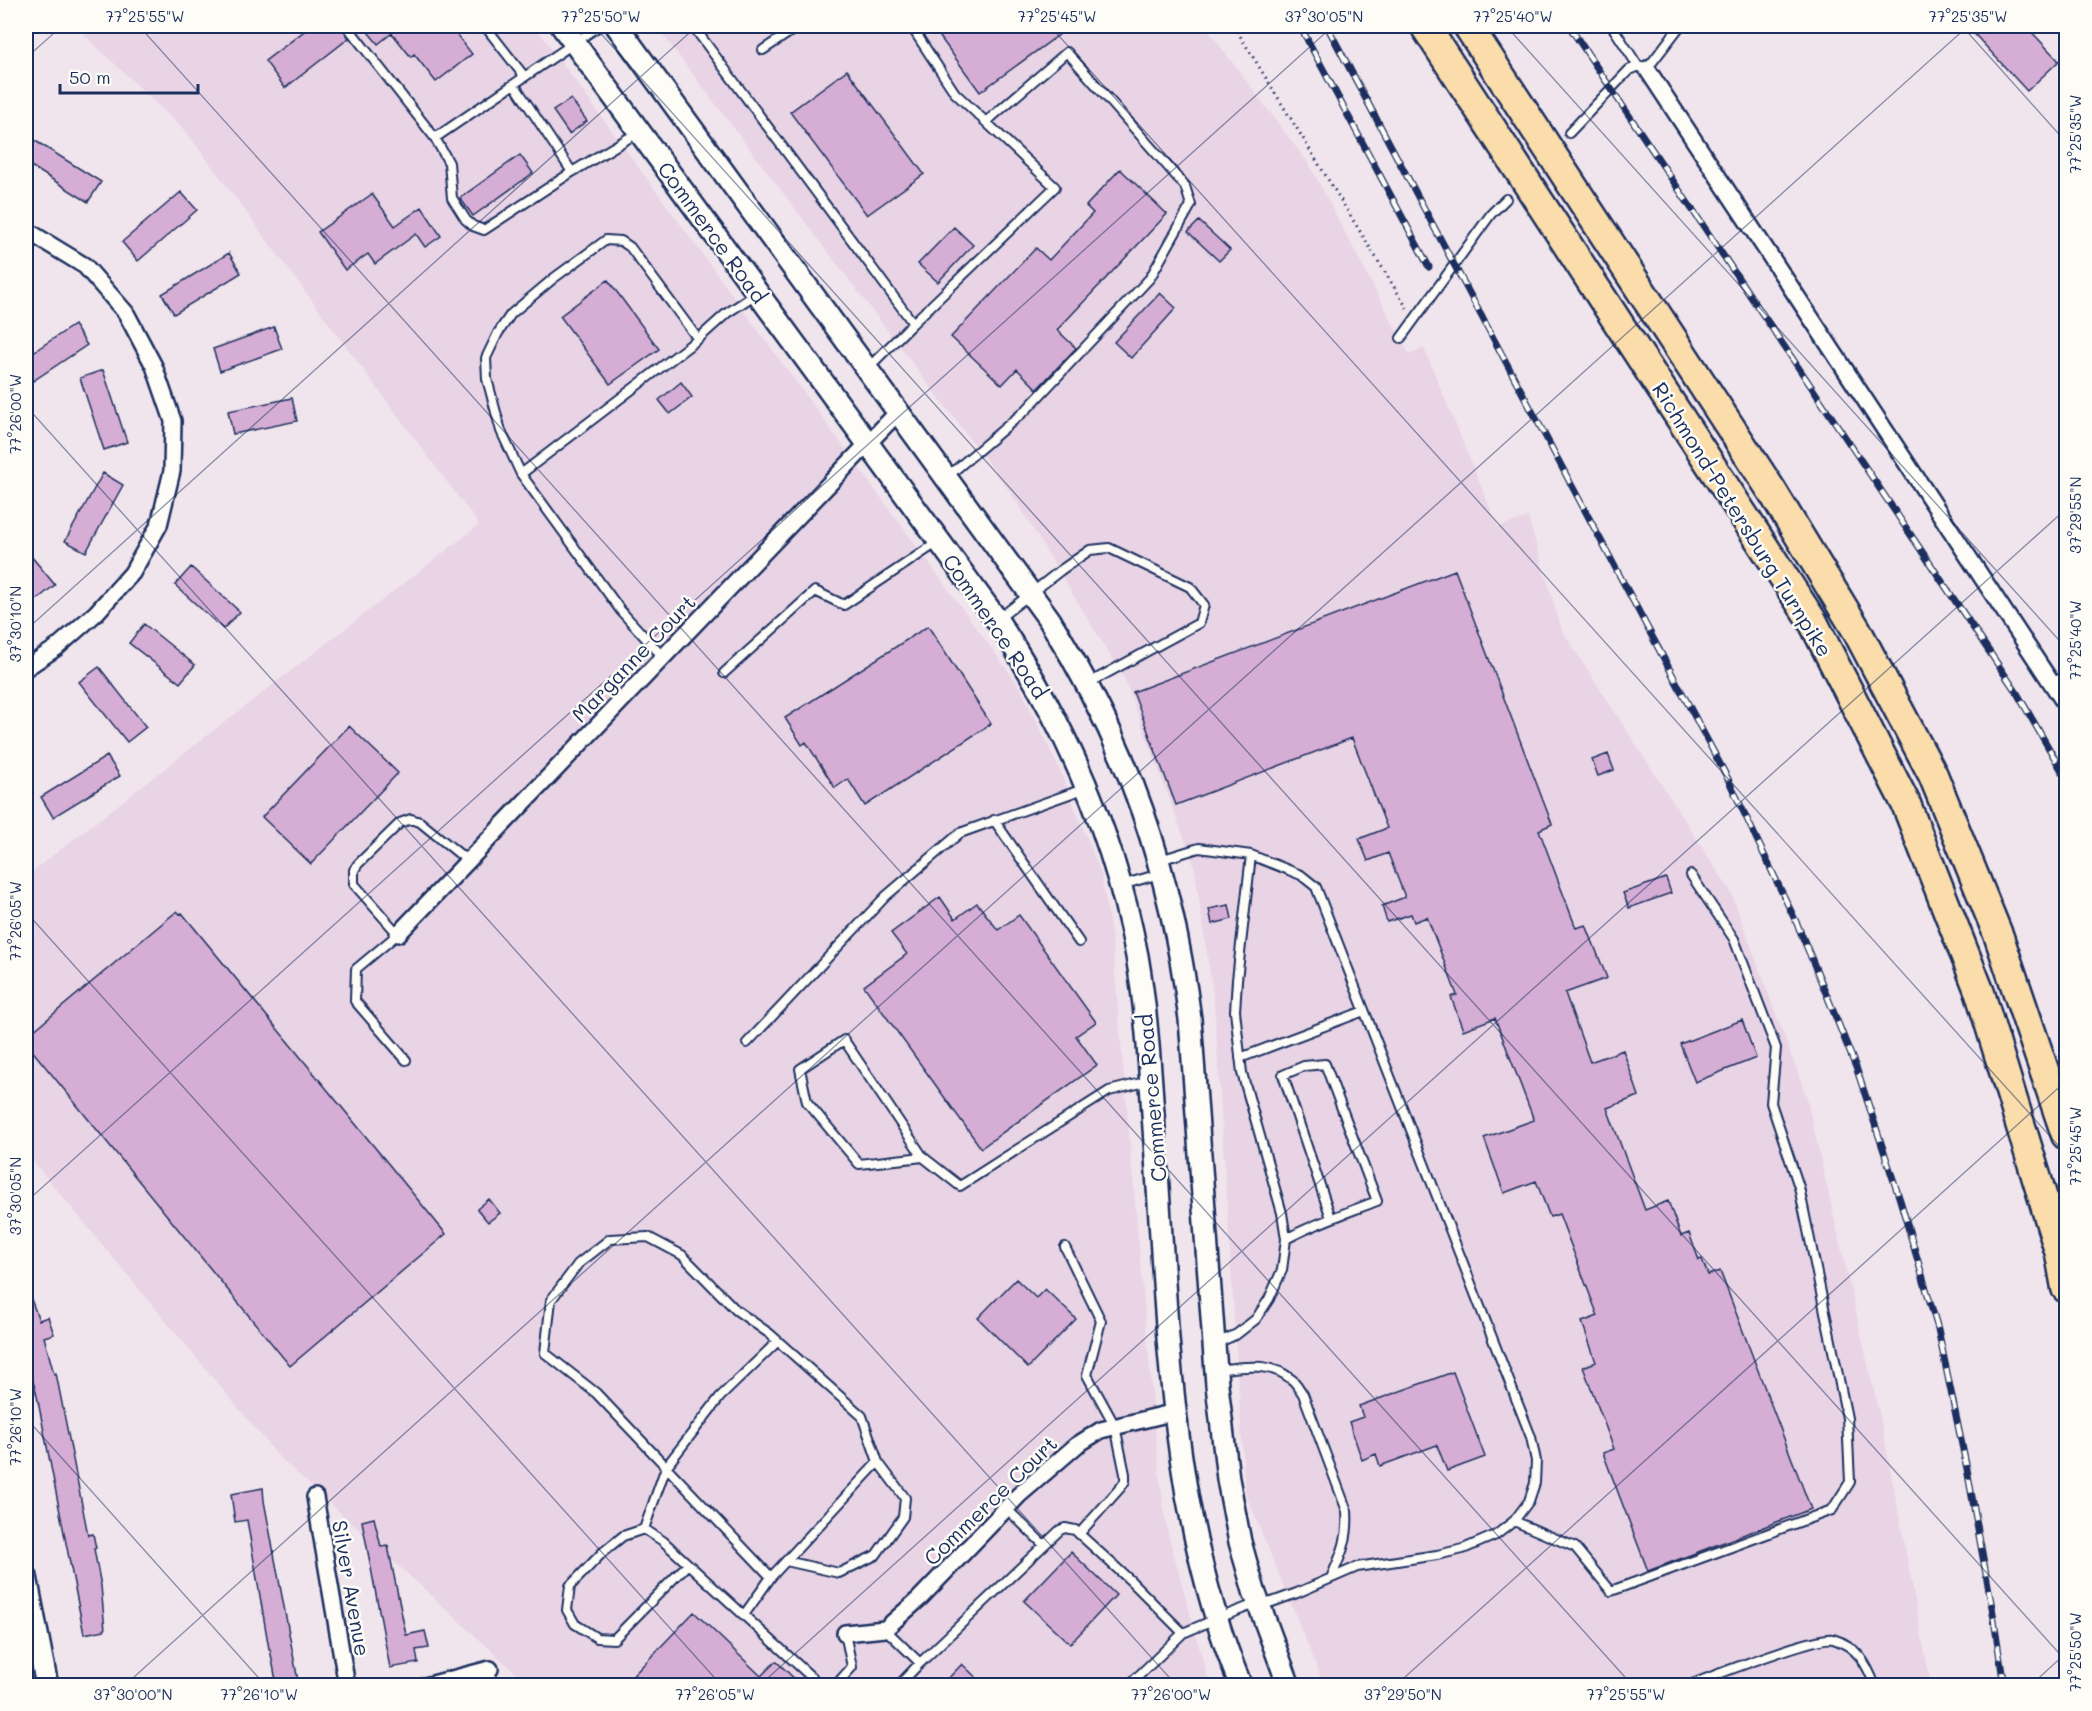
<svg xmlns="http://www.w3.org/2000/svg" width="2092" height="1711" font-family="Mali,sans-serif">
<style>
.built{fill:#e9d4e6}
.building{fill:#d6aed5;stroke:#1b2f5e;stroke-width:1.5}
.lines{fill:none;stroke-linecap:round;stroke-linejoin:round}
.lane-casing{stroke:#1b2f5e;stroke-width:12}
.street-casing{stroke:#1b2f5e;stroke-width:20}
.secondary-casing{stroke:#1b2f5e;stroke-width:26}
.highway-casing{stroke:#1b2f5e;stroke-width:33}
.path{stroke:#1b2f5e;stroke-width:3;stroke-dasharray:1.5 4.5;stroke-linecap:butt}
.lane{stroke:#fdfcf7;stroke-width:8}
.street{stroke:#fdfcf7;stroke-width:15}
.secondary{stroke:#fdfcf7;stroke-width:21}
.highway{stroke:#faddab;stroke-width:28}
.rail-casing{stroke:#1b2f5e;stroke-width:7}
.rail{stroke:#fdfcf7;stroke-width:4.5;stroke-dasharray:14;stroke-linecap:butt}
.ticks{fill:none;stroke:#1b2f5e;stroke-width:1.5;stroke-opacity:0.45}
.labels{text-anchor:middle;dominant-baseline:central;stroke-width:5;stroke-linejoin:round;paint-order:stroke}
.street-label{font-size:21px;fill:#1b2f5e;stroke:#fdfcf7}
.neatline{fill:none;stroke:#1b2f5e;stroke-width:2}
.ticks-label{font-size:15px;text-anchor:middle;fill:#1b2f5e}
</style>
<rect width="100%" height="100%" fill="#f1e5ed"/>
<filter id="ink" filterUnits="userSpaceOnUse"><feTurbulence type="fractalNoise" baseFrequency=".0167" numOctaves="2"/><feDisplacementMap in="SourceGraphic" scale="12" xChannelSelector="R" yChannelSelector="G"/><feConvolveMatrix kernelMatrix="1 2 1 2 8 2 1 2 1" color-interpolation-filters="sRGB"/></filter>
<g filter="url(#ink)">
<path class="built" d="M75,26H535L1020,687L1058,766L1101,873L1112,939L1159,1472L1167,1530L1210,1685H529L278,1456L26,1153V876L479,525L187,133Z
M656,26H1205L1309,164L1409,354L1424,348L1498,527L1528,517L1562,630L1731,892L1806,1095L1882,1425L1931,1685H1324L1245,1492L1214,1002L1194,865L1125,680L1011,493Z"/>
<path class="building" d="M311,26H341L349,38L285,88L265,61Z
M354,26H450L472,54L436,82L414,54L411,57L392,33L378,44L364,27L359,31Z
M932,26H1071L980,92Z
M1967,26H2026L2059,61L2027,91Z
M847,70L924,174L867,215L790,112Z
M571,99L587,121L569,134L553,111Z
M26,135L101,182L88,202L26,163Z
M520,155L533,173L473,216L460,198Z
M1120,169L1167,214L1057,330L1076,348L1037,389L1017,369L1002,385L951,337L1036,248L1049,260L1093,213L1086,206Z
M181,192L197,210L138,261L122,242Z
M372,194L395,226L422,207L441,236L425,247L416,234L375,264L368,254L345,270L318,232Z
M1199,221L1230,250L1219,261L1188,232Z
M954,227L973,245L938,282L918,264Z
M229,253L241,273L174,314L162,294Z
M608,280L659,349L610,384L560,316Z
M1160,293L1176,308L1131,358L1114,342Z
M74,325L87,345L33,381L26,370V357Z
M274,327L282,349L220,371L213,349Z
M103,370L127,442L104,450L80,378Z
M681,382L692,397L670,414L659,400Z
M292,398L297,421L233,434L228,411Z
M103,473L123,485L86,552L65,541Z
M26,550L55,585L35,601L26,590Z
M191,567L240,612L223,629L175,585Z
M1455,570L1552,824L1539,830L1576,928L1586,925L1607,978L1565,993L1590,1062L1623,1050L1639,1096L1607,1108L1645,1210L1668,1201L1681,1236L1689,1233L1699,1260L1702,1259L1708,1275L1720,1271L1811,1509L1648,1571L1603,1453L1614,1449L1583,1367L1596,1362L1582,1322L1598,1316L1559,1214L1550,1217L1536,1181L1504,1193L1484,1138L1534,1120L1495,1018L1463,1030L1451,997L1457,995L1427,917L1414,922L1411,914L1387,922L1382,906L1405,897L1388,853L1368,861L1359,839L1387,828L1352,738L1176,805L1133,692Z
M144,624L195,665L180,683L129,643Z
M928,626L991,724L865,806L848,779L835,788L806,742L802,745L785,718Z
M99,667L146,727L127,742L79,682Z
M349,726L398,773L311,864L262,817Z
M1608,754L1614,770L1598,776L1592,760Z
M107,756L120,776L53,817L41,797Z
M1666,878L1671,893L1629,908L1623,893Z
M940,897L955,919L977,903L998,930L1019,915L1096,1022L1076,1036L1097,1065L981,1148L864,986L907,954L891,933Z
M1229,905L1232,919L1212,924L1209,909Z
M177,911L180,914L182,913L446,1234L290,1366L26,1043V1037Z
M1742,1020L1756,1058L1695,1082L1680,1044Z
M489,1199L500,1213L488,1222L477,1209Z
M1016,1279L1036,1298L1045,1289L1076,1319L1028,1368L978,1318Z
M26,1289H27L39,1320L48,1317L54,1334L44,1337L54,1374L56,1373L88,1535L93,1534L96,1548L94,1549L101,1586L105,1630L84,1634L37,1396L31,1374L28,1375L26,1364Z
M1453,1372L1485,1457L1447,1471L1437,1445L1380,1466L1376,1454L1362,1460L1349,1422L1363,1417L1359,1406Z
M263,1488L264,1501L299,1686H277L270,1649H269L247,1520L235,1522L231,1494Z
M374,1518L381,1547L388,1546L406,1635L425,1631L429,1648L416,1650L418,1663L390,1668L362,1521Z
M1071,1552L1116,1595L1070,1644L1024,1601Z
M694,1612L761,1676L776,1661L802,1686H623Z
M962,1664L985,1686H941Z"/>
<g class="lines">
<defs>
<path id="lane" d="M347,26L435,138L599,26
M485,26L524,76
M693,26L913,323L868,368
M911,26L955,93L1055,187L913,323
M1612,26L1638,66L1647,69L1680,26
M763,50L799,26
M514,84L572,172L637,133
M1569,133L1629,70L1638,66
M435,138L449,163L452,198L466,220L473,226L484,230L572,172
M1401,338L1491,214L1506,199
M521,474L698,339
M948,476L1026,410L1150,278L1191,205L1185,186L1067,52L986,122
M998,619L1061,570L1090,550L1109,548L1190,587L1204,605L1199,623L1087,684
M663,657L621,611L521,474L501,431L487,379L486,358L498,333L511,314L554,278L606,240L621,241L630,247L698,339L727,313L756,294
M724,673L815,591L844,605L938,542
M2053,683L2066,675
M994,820L1079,942
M1122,885L1159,874
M747,1043L886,896L960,833L1086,788
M1240,1058L1364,1011
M406,1060L355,1001L356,969L398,934L354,884V870L358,864L400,823L411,819L420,822L468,861
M923,1157L859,1164L807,1102L800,1069L844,1040L923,1157L960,1186L1109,1091L1149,1081
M1286,1239C1315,1223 1346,1213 1377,1201L1325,1064L1304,1066L1283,1075L1331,1218
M1065,1247L1101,1321L1087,1375L1115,1426L1125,1474V1481L1121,1487L1079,1534
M1215,1344L1237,1334L1256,1319L1269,1299L1282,1270L1286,1239L1282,1213L1242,1073L1235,1011L1237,980L1251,855
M1216,1370C1241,1367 1270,1361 1291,1379C1296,1382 1299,1389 1303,1394L1347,1511C1349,1538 1342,1553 1331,1578
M1006,1508L1044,1545
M1514,1521L1575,1547L1611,1591L1832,1510L1850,1482L1847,1418L1799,1187L1771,1103L1776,1048L1734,939L1691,875
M644,1529L666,1467L720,1397L778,1341
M786,1561L839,1573L876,1555L903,1517L905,1498L878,1462
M688,1564L614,1639L597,1638L575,1624L567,1610L570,1586L603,1552L623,1536L644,1529L663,1541L821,1686
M744,1615L771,1577L878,1462L862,1416L770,1334L736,1310L682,1255L648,1237L610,1239L578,1264L551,1300L545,1353L596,1393L771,1577
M885,1629L920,1663L1060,1530L1065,1528L1075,1530L1132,1582L1183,1633
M490,1669L493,1686
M835,1686L852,1667L845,1633
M898,1686L920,1663
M1128,1686L1183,1633L1216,1619L1258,1603L1272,1602L1297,1593L1357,1567L1437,1555L1463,1549L1496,1535L1514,1521L1529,1501L1535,1483L1536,1461L1531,1437L1316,887L1301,875L1251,855L1199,848L1160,860
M1687,1686C1710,1677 1818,1635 1833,1639C1857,1646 1867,1664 1875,1686"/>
<path id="street" d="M1647,69L2066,705
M26,230L85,266L126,313L154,366L173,421L172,471L159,525L132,573L96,613L56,648L26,668
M398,934L899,411
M315,1497L347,1686
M845,1633L885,1629L920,1598L1019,1495L1077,1445L1101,1430L1175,1412
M425,1686L490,1669"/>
<path id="secondary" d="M562,26L997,620C1065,723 1114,834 1137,956C1147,1013 1150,1071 1154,1128C1168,1316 1167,1508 1241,1686
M617,26L1049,619C1129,747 1171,870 1190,1019L1217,1385L1228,1479L1240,1542L1254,1591L1289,1686
M26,1577L47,1686"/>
<path id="highway" d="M1425,26L1813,622L1906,804L1980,993L2060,1254L2066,1288
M1468,26L1772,491L1856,629L1933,775L1999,937L2066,1135"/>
</defs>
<use href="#lane" class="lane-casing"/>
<use href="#street" class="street-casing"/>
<use href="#secondary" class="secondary-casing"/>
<use href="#highway" class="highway-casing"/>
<path class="path" d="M1234,26L1407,308"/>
<use href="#lane" class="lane"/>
<use href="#street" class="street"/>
<use href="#secondary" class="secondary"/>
<use href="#highway" class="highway"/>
<defs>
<path id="rail" d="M1300,26L1429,267
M1327,26L1728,779L1798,926L1828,998L1857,1070L1900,1200L1938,1329L1967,1469L1993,1613L2004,1686
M1569,26L2017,693L2066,778"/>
</defs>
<use href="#rail" class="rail-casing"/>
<use href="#rail" class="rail"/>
</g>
</g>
<path class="ticks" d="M139,26L1633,1686M594,26L2066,1661M1050,26L2066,1154M1506,26L2066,648M1962,26L2066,142M26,58L62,26M26,406L1177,1686M26,630L697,26M26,912L722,1686M26,1202L1333,26M26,1418L266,1686M124,1686L1968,26M759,1686L2066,509M1395,1686L2066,1081M2030,1686L2066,1653"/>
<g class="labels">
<g class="street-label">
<text transform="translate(713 232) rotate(54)">Commerce Road</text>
<text transform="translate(1743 519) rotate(58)">Richmond-Petersburg Turnpike</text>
<text transform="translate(996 626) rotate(56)">Commerce Road</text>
<text transform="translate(633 658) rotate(-46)">Marganne Court</text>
<text transform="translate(1151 1098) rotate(-95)">Commerce Road</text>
<text transform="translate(990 1500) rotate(-44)">Commerce Court</text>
<text transform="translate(352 1588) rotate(80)">Silver Avenue</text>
</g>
</g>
<rect width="2092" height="1711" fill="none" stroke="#fdfcf7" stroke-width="66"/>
<path d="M60 84v9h138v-9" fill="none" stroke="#1b2f5e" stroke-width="3"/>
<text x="69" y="84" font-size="18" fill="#1b2f5e" stroke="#fdfcf7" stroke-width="4.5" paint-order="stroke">50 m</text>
<rect x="33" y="33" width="2026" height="1645" class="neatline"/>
<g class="ticks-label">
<text x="145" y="22">77°25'55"W</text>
<text x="601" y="22">77°25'50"W</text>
<text x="1057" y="22">77°25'45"W</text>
<text x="1324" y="22">37°30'05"N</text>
<text x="1513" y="22">77°25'40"W</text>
<text x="1968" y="22">77°25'35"W</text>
<text transform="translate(2076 134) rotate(-90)" y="5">77°25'35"W</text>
<text transform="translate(16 414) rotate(-90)" y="5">77°26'00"W</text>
<text transform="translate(2076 515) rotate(-90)" y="5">37°29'55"N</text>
<text transform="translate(16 624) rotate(-90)" y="5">37°30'10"N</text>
<text transform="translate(2076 640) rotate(-90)" y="5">77°25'40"W</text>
<text transform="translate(16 921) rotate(-90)" y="5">77°26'05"W</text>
<text transform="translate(2076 1146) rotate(-90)" y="5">77°25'45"W</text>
<text transform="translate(16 1196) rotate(-90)" y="5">37°30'05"N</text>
<text transform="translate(16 1427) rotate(-90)" y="5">77°26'10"W</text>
<text transform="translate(2076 1652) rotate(-90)" y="5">77°25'50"W</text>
<text x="133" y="1700">37°30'00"N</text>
<text x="259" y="1700">77°26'10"W</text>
<text x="715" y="1700">77°26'05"W</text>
<text x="1171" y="1700">77°26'00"W</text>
<text x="1403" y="1700">37°29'50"N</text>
<text x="1626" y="1700">77°25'55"W</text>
</g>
</svg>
